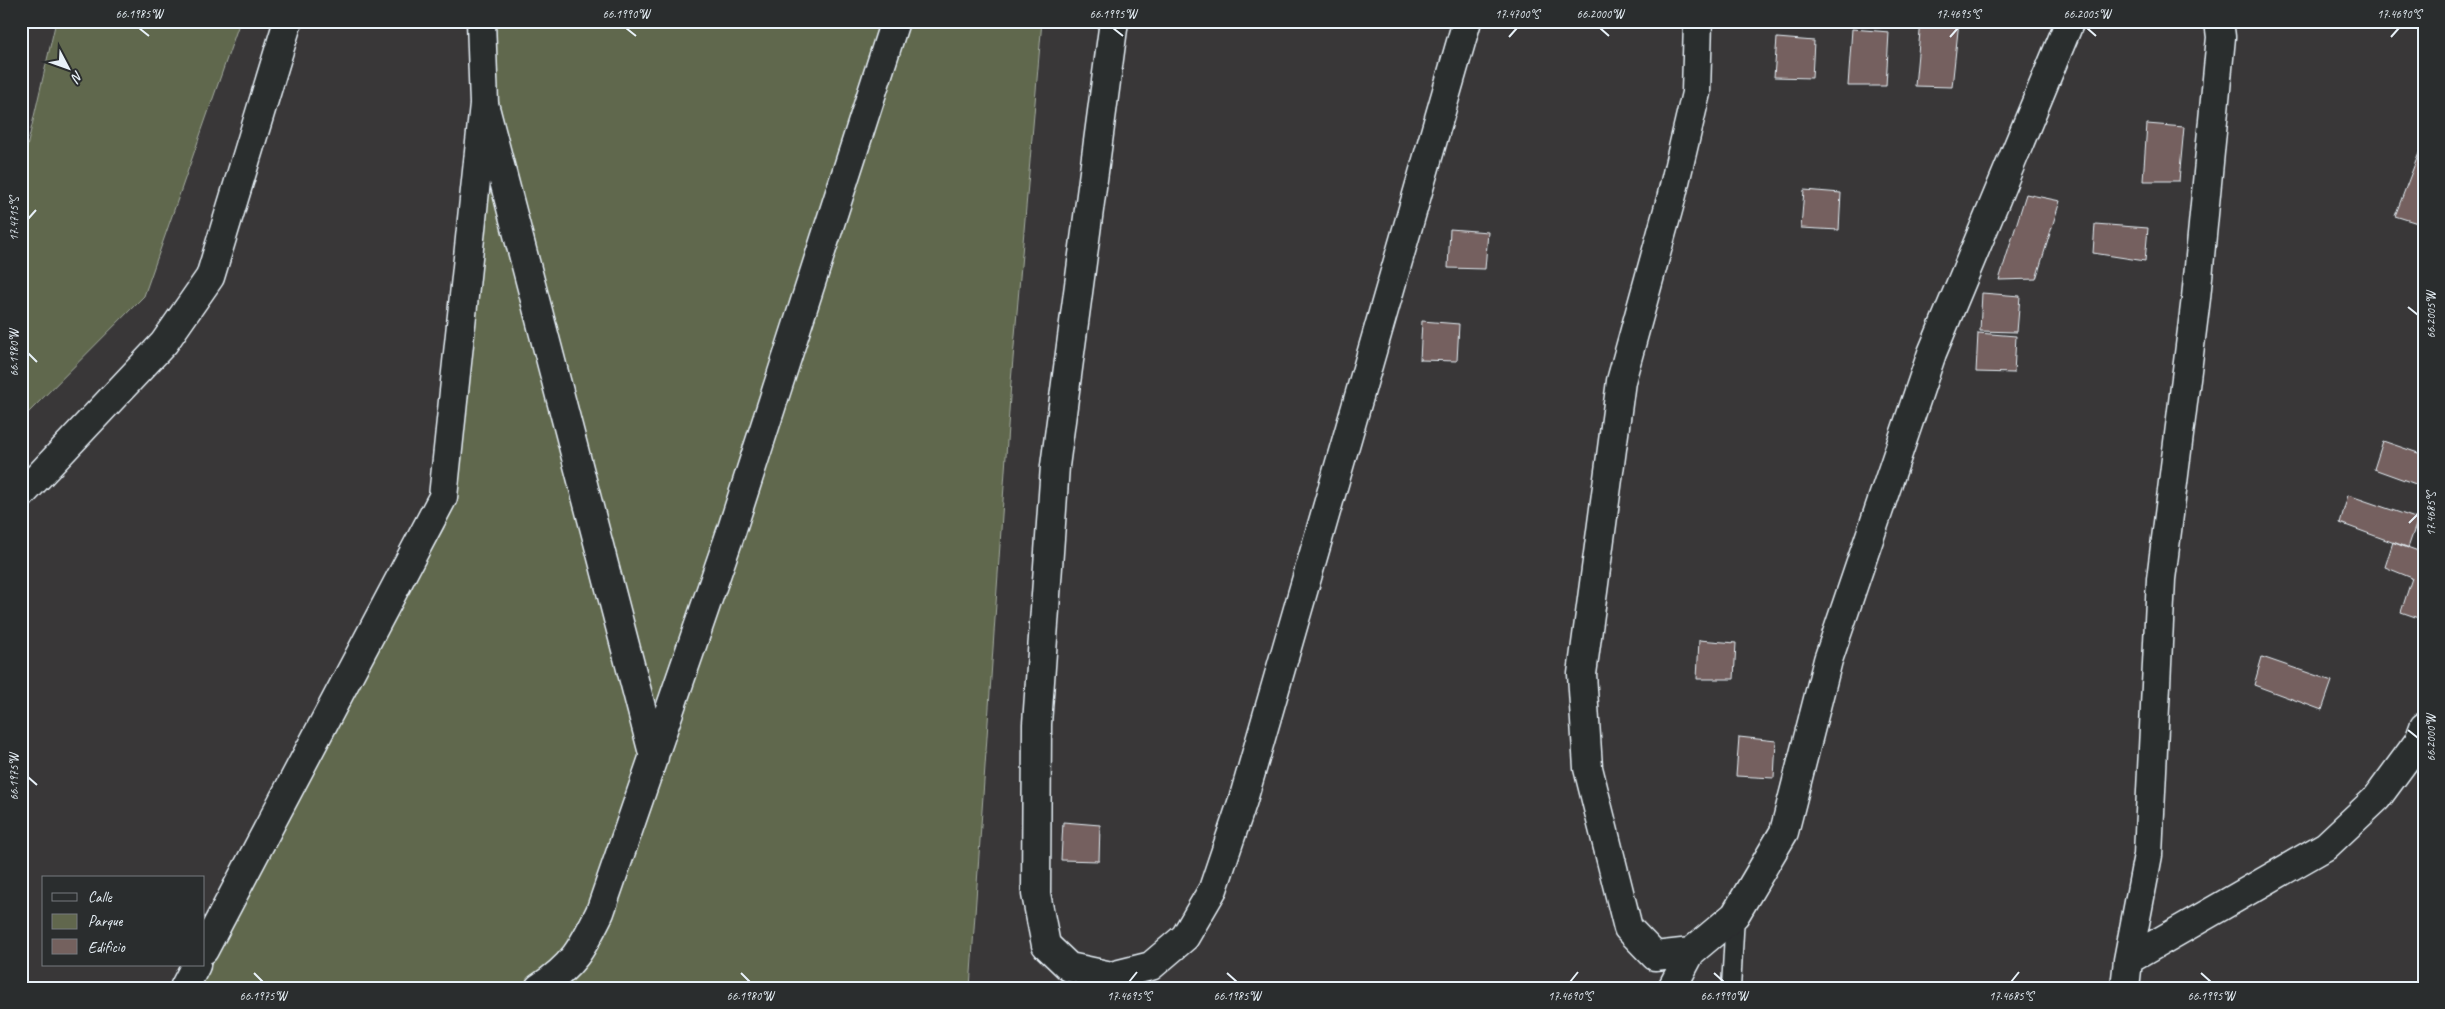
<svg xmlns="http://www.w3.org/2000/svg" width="2445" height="1009" font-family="Caveat,sans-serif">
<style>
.green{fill:#61674d;stroke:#a4aca2}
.building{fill:#74615e;stroke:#e8f1f8}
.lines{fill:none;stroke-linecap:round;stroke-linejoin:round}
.service-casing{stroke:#e8f1f8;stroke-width:21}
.minor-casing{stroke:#e8f1f8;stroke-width:31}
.service{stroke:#2a2d2e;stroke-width:18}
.minor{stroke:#2a2d2e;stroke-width:28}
.ticks{fill:none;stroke:#e8f1f8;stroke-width:2}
.neatline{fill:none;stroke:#e8f1f8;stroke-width:2}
.ticks-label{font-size:12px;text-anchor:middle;fill:#e8f1f8}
</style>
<rect width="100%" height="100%" fill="#393738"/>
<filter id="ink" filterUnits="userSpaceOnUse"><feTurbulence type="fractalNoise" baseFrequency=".02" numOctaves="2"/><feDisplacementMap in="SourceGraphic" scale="10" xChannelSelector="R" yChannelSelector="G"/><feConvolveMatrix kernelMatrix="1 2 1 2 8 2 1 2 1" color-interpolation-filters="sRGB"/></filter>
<g filter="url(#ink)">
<path class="green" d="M56,21H240L144,296L21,420V173Z
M471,21H1042L1011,382L970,988H182L444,528L485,137Z"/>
<path class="building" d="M1921,21H1959L1952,87L1915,86Z
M1852,29L1889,32L1886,86H1848Z
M1777,38L1814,41L1812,78L1774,77Z
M2147,124L2184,127L2179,181H2143Z
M2424,140V225L2395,216Z
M1804,190L1841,193L1839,230L1801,228Z
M2026,194L2060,201L2036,279L1999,280Z
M2095,224L2148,228L2145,261L2093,253Z
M1450,229L1488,232L1485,269L1448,268Z
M1982,293L2020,296L2017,332L1980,331Z
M1422,321L1459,324L1457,361L1420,360Z
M1978,333L2016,336L2014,373L1976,372Z
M2383,441L2424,455V487L2374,469Z
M2348,495L2418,519L2408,548L2340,523Z
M2393,542L2424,553V620L2401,612L2412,578L2385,567Z
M1699,640L1736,643L1734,679H1697Z
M2262,657L2332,681L2322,710L2254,685Z
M1739,737L1776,741L1774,778L1736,776Z
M1063,822L1100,825L1099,861L1061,860Z"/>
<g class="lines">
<defs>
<path id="service" d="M1731,988L1735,915"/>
<path id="minor" d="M481,21L484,104L654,757
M1114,21L1055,466L1037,724L1036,894L1046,945L1069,967L1111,976L1151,966L1185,937L1213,889L1243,800L1467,21
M1698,21L1696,93L1671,199L1621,381L1582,674L1588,768L1628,928L1655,956L1691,952L1735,915L1784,832L1828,660L1932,353L2070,21
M21,495L164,343L210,277L288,21
M204,950L443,497L484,104
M2128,960L2326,846L2377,798L2419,741L2424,727
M184,988L196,965
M539,988C574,965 582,948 600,912L731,532L895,21
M1672,988L1691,952
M2125,988L2128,960L2148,855L2161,579L2196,298L2221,37L2219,21"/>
</defs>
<use href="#service" class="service-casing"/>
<use href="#minor" class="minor-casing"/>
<use href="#service" class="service"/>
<use href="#minor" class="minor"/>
</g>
</g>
<path class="ticks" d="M139,28L149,36M626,28L636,36M1113,28L1123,36M1600,28L1609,36M2087,28L2096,36M1509,37L1517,28M1950,37L1958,28M2391,37L2399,28M28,219L36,210M2408,307L2418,315M28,353L37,362M2409,523L2418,514M2408,730L2418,738M28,777L37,785M254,973L263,982M741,973L750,982M1227,973L1237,982M1714,973L1724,982M2201,973L2211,982M1129,982L1137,972M1570,982L1578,972M2011,982L2019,972"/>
<rect width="2445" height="1009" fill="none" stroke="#2a2d2e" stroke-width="55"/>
<rect x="42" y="876" width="162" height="90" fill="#2a2d2e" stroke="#767b7f"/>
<rect x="52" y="893" width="25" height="8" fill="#2a2d2e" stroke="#767b7f"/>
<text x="88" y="902" font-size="15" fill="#e8f1f8">Calle</text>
<rect x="52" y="914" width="25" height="15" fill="#61674d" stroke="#767b7f"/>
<text x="88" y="926" font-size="15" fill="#e8f1f8">Parque</text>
<rect x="52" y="939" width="25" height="15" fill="#74615e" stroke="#767b7f"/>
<text x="88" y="952" font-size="15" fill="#e8f1f8">Edificio</text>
<g transform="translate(68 68) rotate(131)" stroke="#2a2d2e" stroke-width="4" paint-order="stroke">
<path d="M0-4L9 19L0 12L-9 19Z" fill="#e8f1f8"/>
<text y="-8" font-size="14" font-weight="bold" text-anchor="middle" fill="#e8f1f8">N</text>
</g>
<rect x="28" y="28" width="2390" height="954" class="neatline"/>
<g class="ticks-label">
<text x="139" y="18">66.1985°W</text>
<text x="626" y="18">66.1990°W</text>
<text x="1113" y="18">66.1995°W</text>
<text x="1517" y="18">17.4700°S</text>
<text x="1600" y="18">66.2000°W</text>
<text x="1958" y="18">17.4695°S</text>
<text x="2087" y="18">66.2005°W</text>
<text x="2399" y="18">17.4690°S</text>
<text transform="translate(14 219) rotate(-90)" y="4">17.4715°S</text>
<text transform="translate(2431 315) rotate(-90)" y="4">66.2005°W</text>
<text transform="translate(14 353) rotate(-90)" y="4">66.1980°W</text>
<text transform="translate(2431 514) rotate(-90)" y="4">17.4685°S</text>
<text transform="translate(2431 738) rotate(-90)" y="4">66.2000°W</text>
<text transform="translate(14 777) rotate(-90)" y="4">66.1975°W</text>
<text x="263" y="1000">66.1975°W</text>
<text x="750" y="1000">66.1980°W</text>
<text x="1129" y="1000">17.4695°S</text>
<text x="1237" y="1000">66.1985°W</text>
<text x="1570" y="1000">17.4690°S</text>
<text x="1724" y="1000">66.1990°W</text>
<text x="2011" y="1000">17.4685°S</text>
<text x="2211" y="1000">66.1995°W</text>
</g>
</svg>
